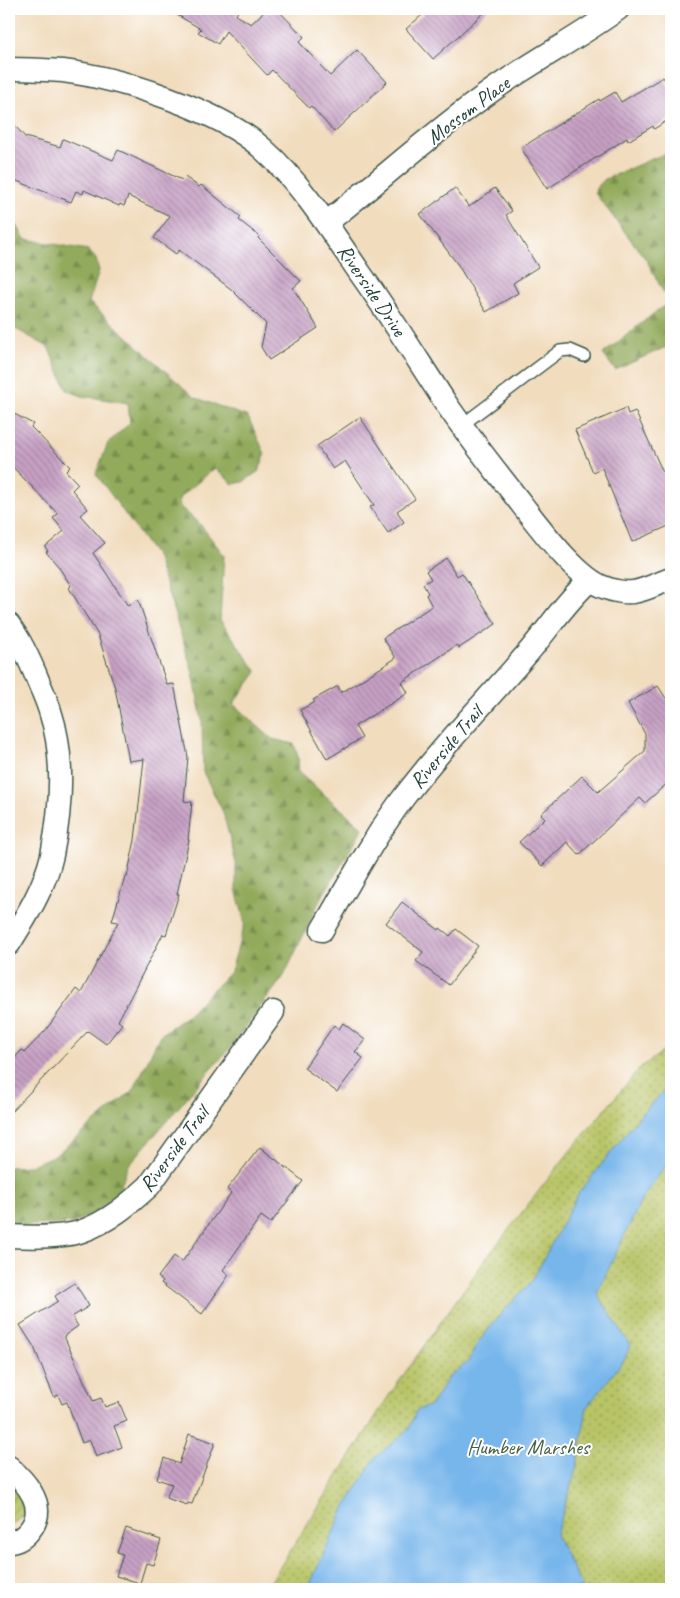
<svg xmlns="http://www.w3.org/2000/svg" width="680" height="1598" font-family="Caveat,sans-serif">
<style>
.forest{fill:url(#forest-firs);stroke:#587448}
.park{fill:url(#park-dots);stroke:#6c804d}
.garden{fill:url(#garden-furrows);stroke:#6c804d}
.water{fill:#77b6eb;stroke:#4b7a90}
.building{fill:url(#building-back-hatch)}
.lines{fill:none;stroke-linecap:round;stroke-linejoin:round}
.service-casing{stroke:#3e5549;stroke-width:14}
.minor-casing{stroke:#3e5549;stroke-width:25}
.service{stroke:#fff;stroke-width:11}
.minor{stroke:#fff;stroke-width:22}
.labels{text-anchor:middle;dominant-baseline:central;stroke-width:4;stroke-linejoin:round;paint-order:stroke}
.street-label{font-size:21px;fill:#1f3d34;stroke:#fff}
.park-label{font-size:21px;fill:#455f40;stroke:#fff}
</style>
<defs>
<pattern id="forest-firs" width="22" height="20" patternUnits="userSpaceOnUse" patternTransform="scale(1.25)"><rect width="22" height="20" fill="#92aa5b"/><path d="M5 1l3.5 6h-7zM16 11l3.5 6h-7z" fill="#778c4c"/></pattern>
<pattern id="park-dots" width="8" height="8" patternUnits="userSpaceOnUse" patternTransform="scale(1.25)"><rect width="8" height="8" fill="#b8c466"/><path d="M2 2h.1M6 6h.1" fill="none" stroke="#95a055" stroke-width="1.8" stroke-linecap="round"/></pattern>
<pattern id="garden-furrows" width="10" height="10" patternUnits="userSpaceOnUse" patternTransform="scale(1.25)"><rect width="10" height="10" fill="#b8c466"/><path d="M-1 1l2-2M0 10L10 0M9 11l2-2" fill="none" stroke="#95a055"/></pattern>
<pattern id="building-back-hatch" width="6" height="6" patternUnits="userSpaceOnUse" patternTransform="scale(1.25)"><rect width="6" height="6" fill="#c7a0c4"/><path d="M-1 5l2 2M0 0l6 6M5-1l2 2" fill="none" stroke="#a184a0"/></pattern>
</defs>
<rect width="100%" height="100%" fill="#fff"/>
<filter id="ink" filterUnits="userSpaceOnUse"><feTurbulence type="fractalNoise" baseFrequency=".02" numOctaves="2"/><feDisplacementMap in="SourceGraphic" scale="10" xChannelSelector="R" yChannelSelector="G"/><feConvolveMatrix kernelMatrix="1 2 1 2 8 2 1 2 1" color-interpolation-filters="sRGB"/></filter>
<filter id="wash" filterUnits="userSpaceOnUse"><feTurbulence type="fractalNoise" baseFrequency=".0096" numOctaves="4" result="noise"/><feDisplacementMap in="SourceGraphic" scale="20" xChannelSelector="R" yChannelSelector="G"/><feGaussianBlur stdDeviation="1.12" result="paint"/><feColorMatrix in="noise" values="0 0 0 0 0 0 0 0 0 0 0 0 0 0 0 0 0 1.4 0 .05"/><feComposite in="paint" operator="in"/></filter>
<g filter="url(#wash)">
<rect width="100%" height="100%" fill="#f1dcbd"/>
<path class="forest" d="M671,151V288L664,293L647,261L595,193L596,188L605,179Z
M9,221L15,222L25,239L88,250L96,259L99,271L89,302L194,397L248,417L265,454L259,471L243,482L233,484L215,468L179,498L180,507L199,523L224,555L220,620L257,672L233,704L272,739L294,744L298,757L299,773L363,828L319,902L284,976L228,1050L128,1166L120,1188L102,1208L74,1223L14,1226L9,1224V1167L30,1166L57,1154L134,1089L160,1035L187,1016L231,971L245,923L236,889V863L223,812L203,772L202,721L193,673L157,558L96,474L108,443L130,423L128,403L82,396L67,390L48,347L14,328L9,330Z
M671,303V349L666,347L615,370L603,354L658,310Z"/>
<path class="park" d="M671,1046V1589H266L390,1394L484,1261L570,1151L641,1067Z"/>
<path class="garden" d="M9,1483C15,1485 17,1489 20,1494C30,1507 23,1520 9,1525Z"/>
<path class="water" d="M671,1084V1158L642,1199L597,1293L630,1345L625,1359L587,1407L577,1466L556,1535L583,1589H309L310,1584L342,1513L375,1458L409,1429L416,1411L431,1405L449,1377L468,1362L477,1344L500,1315L532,1281L578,1194L642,1113Z"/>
<g id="blocks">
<path class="building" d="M167,9H239L236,15L251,24L267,9H277L304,37L299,42L330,76L357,50L387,82L334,132L311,106L309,108L272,70L267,75L226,31L218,44L198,32L201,29Z
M429,9H488L433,59L406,29Z
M663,77L671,89V118L654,129L653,126L628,141L627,138L547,189L521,148L599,99L600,101L615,92L621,102Z
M9,119L25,137L60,147L63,139L113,160L118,150L182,180L185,177L199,187L201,185L241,217L239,220L259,236L258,238L301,281L293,288L318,328L269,360L261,347L266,324L231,289L179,250L176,254L154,238L170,216L128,196L124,206L120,204L119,206L84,190L83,194L76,191L71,202L9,178Z
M455,188L469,207L495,188L512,211L506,215L538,267L513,283L518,293L486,312L458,265L420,214Z
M626,408L628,414L635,411L671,490V525L632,542L602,468L593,472L575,430Z
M9,411L33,424L31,427L70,467L66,471L78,484L72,490L88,509L80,515L105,543L93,553L128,606L138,599L167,685L174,684L188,757L184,801L192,802L188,840H189L177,894H179L166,935L163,934L118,1021L122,1024L106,1044L88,1031L9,1114V1064L22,1050L25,1052L45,1031L76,989L81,993L118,922L112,921L125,877H127L135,840L144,759L129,761L115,688L98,635L69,588L71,586L58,566L46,552L48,551L45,547L64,531L53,518L58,514L9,463Z
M360,417L415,499L397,511L404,522L388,533L370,507L374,505L345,461L333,469L317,446Z
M446,558L457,576L462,573L496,624L459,648L457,645L402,682L408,693L355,726L362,738L327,759L300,710L315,702L313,700L338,686L341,693L396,658L383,638L432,606L426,595L428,593L423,584L431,579L426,571Z
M658,686L671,706V780L645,803L640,798L579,855L567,842L542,866L519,842L545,818L541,814L582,776L598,792L645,751V734L628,703Z
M402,902L439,930L440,928L450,936L456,929L478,946L449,985L416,961L423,952L386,923Z
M343,1023L365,1040L355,1052L363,1058L337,1092L304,1068L334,1025L339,1029Z
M260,1147L303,1181L271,1223L261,1216L223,1270L229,1275L202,1314L161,1283L163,1281L158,1277L174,1256L182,1262L231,1193L227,1189Z
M75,1283L89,1306L72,1317L78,1326L64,1336L93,1401L101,1398L105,1407L119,1402L127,1421L114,1426L122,1447L96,1457L90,1440L82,1443L67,1402L62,1404L58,1395L54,1397L34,1347L20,1325L58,1301L55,1296Z
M189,1434L215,1443L192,1504L188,1503L187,1505L166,1498L172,1484L157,1479L164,1458L179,1464Z
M126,1528L161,1540L153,1565L146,1563L140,1583L116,1576L123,1555L117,1553Z"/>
</g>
</g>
<g filter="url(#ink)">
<use href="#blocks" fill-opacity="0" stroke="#3e5549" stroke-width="1"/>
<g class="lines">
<defs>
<path id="service" d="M462,425L560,351L570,350L584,356"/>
<path id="minor" d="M9,69C27,69 45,70 63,71C120,78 220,110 263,149C302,184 331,231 360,273C390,315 417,359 445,402C469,438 497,472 523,506C541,529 579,580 606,588C613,591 626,593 633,592C644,591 661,582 671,579
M326,223C381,180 433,132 490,92C531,62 577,39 618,9
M9,625C22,642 31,663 39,683C43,692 47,701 50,711C65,756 61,810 52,855C45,887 26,917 9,944
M322,930C349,885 373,838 404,797C442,747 485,702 526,655C548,630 565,602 590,580
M9,1236C29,1237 63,1238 82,1231C108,1222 129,1204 149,1186L273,1012
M9,1467C27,1483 49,1507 29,1531C24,1537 17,1542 9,1542"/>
</defs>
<use href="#service" class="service-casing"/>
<use href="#minor" class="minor-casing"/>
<use href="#service" class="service"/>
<use href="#minor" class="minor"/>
</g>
</g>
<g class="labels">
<g class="street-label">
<text transform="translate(468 110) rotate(-37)">Mossom Place</text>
<text transform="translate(372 290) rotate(56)">Riverside Drive</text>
<text transform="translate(446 747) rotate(-50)">Riverside Trail</text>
<text transform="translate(174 1149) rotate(-53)">Riverside Trail</text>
</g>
<g class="park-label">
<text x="528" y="1447">Humber Marshes</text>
</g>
</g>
<rect width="680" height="1598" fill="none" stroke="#fff" stroke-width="30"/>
</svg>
